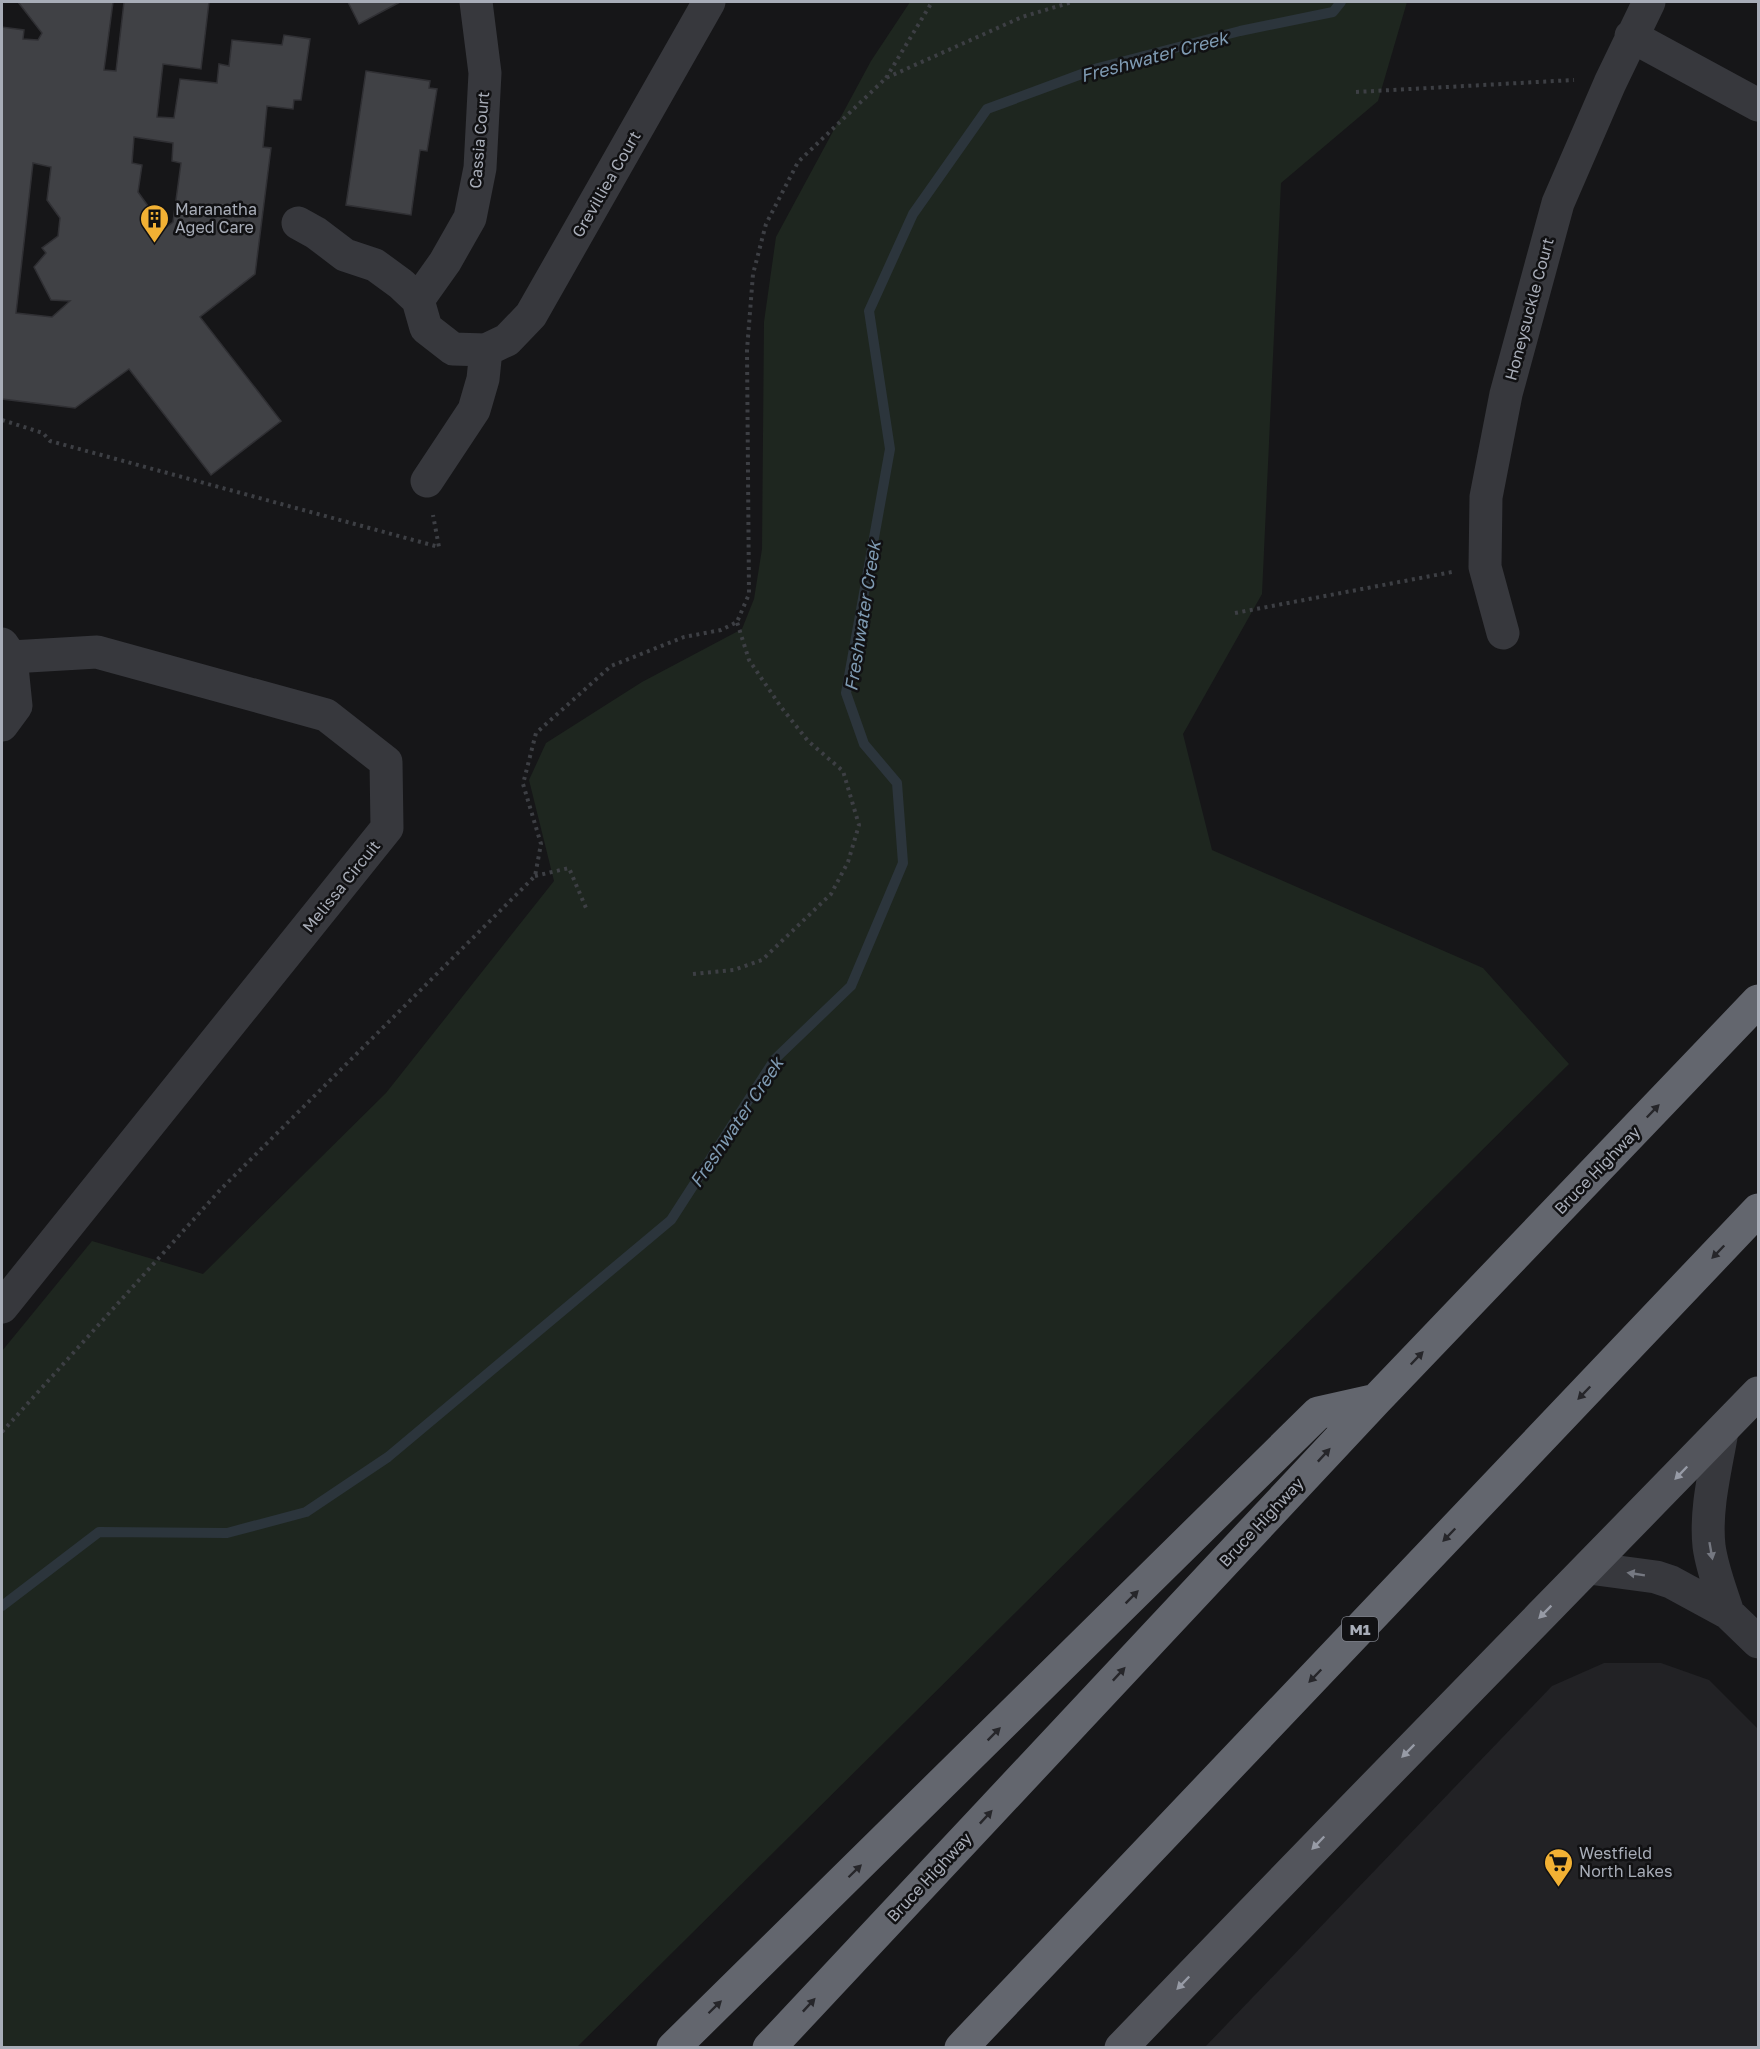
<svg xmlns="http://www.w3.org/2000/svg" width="1760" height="2049" font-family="'Golos Text',sans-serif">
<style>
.built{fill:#222225}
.green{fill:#1e261f}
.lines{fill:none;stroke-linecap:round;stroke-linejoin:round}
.stream{stroke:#2c353c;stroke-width:10}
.building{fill:#404145;stroke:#303034;stroke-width:1.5;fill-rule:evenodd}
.path{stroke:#3d3f44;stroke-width:4;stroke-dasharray:3 4.5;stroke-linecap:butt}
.minor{stroke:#37383d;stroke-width:33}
.major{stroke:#53555c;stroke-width:33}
.highway{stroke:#63666e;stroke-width:33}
.oneway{fill:#26262a}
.oneway2{fill:#979ba6}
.oneway3{fill:#757881}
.labels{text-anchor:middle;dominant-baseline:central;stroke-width:5;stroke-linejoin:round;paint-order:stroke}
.shield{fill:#111113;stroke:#7b7e86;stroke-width:1.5}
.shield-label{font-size:15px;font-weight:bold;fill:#a8adb8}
.street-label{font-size:16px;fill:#a8adb8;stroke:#111113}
.poi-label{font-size:16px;fill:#a8adb8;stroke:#111113;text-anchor:start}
.water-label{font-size:18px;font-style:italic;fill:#7f9bb3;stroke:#111113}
</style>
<rect width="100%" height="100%" fill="#161618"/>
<path class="built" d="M1604,1663H1661L1709,1680L1758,1729V2047H1205L1552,1686Z"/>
<path class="green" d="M910,2H1407L1378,101L1281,183L1262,594L1183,734L1212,850L1483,968L1569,1064L577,2047H2V1351L92,1241L203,1274L386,1093L554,881L529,780L546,743L642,682L742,629L754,599L762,549L764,322L776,237L871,61Z"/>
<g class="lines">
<path class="stream" d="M2,1606L99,1532L227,1533L306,1512L388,1457L671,1220L775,1059L851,986L903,863L897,783L864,744L846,693L890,449L869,311L913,214L987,109L1098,68L1240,31L1333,12L1341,2"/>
</g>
<path class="building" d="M18,2H113L104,70L116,71L124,2H209L201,69L163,64L157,117L174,118L180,79L217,83L219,64L229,66L232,40L282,45L284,35L310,39L301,100H294L293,109L267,106L263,147L271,148L255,274L200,317L281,421L211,475L129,369L75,408L2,399V27L24,30L23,39L38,40L42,33ZM134,137L173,143L172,161L181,163L173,222L152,238L153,213L138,192L142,165L132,163ZM33,163L51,167L47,200L60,218L58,236L42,248L46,253L34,267L51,300L70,301L52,317L16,313Z
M348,2H400L359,24Z
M366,71L430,81L429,88L437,89L427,151L420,150L411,215L346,205Z"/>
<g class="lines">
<path class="path" d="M886,78L932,2
M1356,92L1574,80
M2,420L43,433L50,441L439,547L433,515
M1235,613L1452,572
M535,876L569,868L586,908
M693,974L734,970L762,960L831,894L848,862L859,825L843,771L808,741L781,707L749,660L737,622
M2,1432L221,1189L535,876L541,844L523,784L536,733L611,666L684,637L721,630L737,622L749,594L747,350L753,274L766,224L798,162L886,78L1022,17L1072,2"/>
<path class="minor" d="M1631,36L1758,105
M298,223L316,233L345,255L375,265L401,284L418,300L426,328L453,349L486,350
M418,300L445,262L470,218L480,168L485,73L476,2
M427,481L474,410L483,379L486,350L507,340L531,315L709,2
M1503,633L1485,567L1486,497L1506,394L1558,203L1610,83L1649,2
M2,644L11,657L16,706L2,725
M2,1307L387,828L386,762L326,715L97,652L11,657
M1722,1431C1716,1468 1705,1508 1709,1546C1712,1569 1721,1591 1728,1613
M1589,1568L1656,1577L1671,1582L1728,1613L1758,1642"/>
<path class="major" d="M1121,2048C1332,1828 1546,1611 1758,1393"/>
<path class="highway" d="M673,2048L1318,1413L1376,1400
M769,2048L1376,1400L1758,1001
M961,2048L1758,1210"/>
</g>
<defs><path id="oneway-solid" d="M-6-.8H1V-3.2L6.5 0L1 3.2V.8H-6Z" transform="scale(1.5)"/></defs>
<g class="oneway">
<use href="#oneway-solid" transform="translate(1653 1111) rotate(-46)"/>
<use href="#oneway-solid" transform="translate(1718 1252) rotate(134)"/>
<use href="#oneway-solid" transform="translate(1417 1358) rotate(-46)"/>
<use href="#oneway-solid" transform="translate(1584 1393) rotate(134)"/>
<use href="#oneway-solid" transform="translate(1324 1455) rotate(-47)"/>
<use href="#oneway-solid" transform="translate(1449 1535) rotate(134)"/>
<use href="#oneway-solid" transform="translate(1132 1597) rotate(-45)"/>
<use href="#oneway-solid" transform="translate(1119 1674) rotate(-47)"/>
<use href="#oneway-solid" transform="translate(1315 1676) rotate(134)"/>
<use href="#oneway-solid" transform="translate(994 1734) rotate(-45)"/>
<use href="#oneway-solid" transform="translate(986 1817) rotate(-47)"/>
<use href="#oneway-solid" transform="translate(855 1871) rotate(-44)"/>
<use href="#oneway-solid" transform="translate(809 2005) rotate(-47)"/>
<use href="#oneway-solid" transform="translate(715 2007) rotate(-44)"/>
</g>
<g class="oneway2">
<use href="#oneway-solid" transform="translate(1681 1473) rotate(134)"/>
<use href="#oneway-solid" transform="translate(1545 1612) rotate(135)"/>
<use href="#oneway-solid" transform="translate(1408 1751) rotate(135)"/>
<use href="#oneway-solid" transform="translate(1318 1843) rotate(134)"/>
<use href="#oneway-solid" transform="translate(1183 1983) rotate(134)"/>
</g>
<g class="oneway3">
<use href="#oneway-solid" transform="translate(1711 1551) rotate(80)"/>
<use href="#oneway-solid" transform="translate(1636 1574) rotate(-171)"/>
</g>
<defs>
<symbol id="building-pin" viewBox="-11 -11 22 30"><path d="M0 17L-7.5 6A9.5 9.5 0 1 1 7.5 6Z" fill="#f2b134" stroke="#111113"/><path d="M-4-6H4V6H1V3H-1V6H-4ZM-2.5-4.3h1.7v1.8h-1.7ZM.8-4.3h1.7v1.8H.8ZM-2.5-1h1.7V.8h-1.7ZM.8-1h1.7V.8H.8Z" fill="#111"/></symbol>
<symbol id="supermarket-pin" viewBox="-11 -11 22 30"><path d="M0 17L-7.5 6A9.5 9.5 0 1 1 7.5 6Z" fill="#f2b134" stroke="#111113"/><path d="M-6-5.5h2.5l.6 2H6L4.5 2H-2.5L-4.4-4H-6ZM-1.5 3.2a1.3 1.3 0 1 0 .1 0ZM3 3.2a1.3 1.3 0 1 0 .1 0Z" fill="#111"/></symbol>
</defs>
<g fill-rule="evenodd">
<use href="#building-pin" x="138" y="202" width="33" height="45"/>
<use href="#supermarket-pin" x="1542" y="1846" width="33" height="45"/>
</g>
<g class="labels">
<rect class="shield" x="1342" y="1617" width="36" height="24" rx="4.5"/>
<g class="shield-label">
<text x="1360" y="1629">M1</text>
</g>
<g class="street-label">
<text transform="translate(479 140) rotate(-85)">Cassia Court</text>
<text transform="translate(606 184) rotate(-60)">Grevilliea Court</text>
<text transform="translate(1529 309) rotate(-75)">Honeysuckle Court</text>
<text transform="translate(341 886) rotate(-51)">Melissa Circuit</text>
<text transform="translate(1597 1170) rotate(-46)">Bruce Highway</text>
<text transform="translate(1261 1522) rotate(-47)">Bruce Highway</text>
<text transform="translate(929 1877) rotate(-47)">Bruce Highway</text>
</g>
<g class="poi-label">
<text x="175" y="209">Maranatha<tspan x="175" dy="18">Aged Care</tspan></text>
<text x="1579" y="1853">Westfield<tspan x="1579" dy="18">North Lakes</tspan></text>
</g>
<g class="water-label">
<text transform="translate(1154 56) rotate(-15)">Freshwater Creek</text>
<text transform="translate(862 616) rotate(-81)">Freshwater Creek</text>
<text transform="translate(736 1122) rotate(-56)">Freshwater Creek</text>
</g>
</g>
<rect width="1760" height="2049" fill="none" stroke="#a8adb8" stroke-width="6"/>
</svg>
